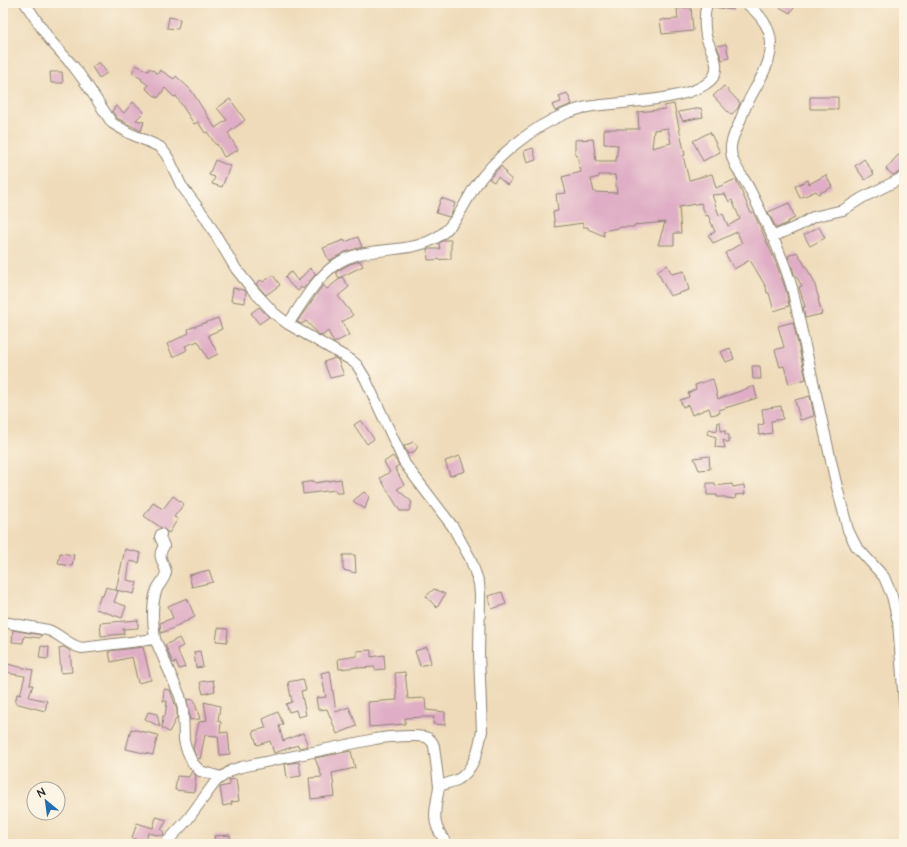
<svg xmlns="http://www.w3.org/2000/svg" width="907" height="847" font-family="'Architects Daughter',sans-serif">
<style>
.building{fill:#dfadc5;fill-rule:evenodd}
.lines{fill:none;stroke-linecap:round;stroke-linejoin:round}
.street-casing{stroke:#8d8372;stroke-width:12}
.street{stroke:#fff;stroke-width:10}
</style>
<rect width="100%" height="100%" fill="#fcf5e5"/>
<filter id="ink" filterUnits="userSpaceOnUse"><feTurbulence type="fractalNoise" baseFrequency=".025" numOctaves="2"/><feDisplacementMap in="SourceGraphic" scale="8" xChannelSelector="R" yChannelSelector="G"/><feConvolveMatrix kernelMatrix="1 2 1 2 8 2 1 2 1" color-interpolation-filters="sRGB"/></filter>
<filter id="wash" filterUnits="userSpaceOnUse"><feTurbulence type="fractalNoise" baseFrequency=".012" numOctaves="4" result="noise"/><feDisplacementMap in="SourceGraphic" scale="16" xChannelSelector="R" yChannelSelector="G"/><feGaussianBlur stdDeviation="0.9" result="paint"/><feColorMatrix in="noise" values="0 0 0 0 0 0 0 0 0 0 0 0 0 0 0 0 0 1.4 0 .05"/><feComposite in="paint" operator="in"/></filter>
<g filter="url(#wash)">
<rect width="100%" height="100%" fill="#efdbba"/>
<g id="blocks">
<path class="building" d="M713,3H735L733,10L713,7Z
M772,3H798L790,13Z
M691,7L693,31L662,34L660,20L678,19L677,9Z
M169,17L180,19L178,29L167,28Z
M726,44L729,58L722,60L717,46Z
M99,62L107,73L99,78L92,67Z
M136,65L148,71L150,68L158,74L160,70L174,79L176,76L191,90L215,128L227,120L217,108L230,99L245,120L228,133L238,150L224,157L217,144L216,145L207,132L205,133L198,122L194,124L176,96L174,97L165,88L158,98L146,89L148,85L141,80L142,79L132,73Z
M50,72H62L63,83H51Z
M724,86L740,103L738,108L731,115L713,96Z
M567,93L572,104L555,111L552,105L561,102L559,96Z
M810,97H838V109H810Z
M133,102L144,112L136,120L144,122L141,131L117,118L112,111L116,106L124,113Z
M674,104L685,155L683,156L689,180L712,174L716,188L736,179L751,213L753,212L756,218L776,263L786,290L789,306L774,311L769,293H767L766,287L750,260L734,269L725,253L742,243L737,232L713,243L708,235L715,232L708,215L706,216L701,203L679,207L681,233H674V245H658L665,222L634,225V227H622L603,231L604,236L588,229V227H583V223L555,227L553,212L558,211L556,194L566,193L562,177L581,172L577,155H575V140L593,139L596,161H616L618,145L604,144V129H639L638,112L666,109L664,106ZM668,128L671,143L652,148L654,130ZM599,175H615L617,193L594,192L591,179L599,177ZM725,194L729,202L732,200L740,219L728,226L723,214L719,215L712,195Z
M701,108L703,117L683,121L678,112Z
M710,132L720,152L703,161L693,141Z
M533,148L536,160L527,163L524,151Z
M898,155L904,160V167L900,172L893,175L886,169Z
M864,159L874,174L865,180L855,166Z
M215,160L230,166L222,187L212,184L215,177L209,175Z
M501,166L506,172L505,174L512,180L507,185L498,177L494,182L489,179Z
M826,175L832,187L818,194L816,191L800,198L795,186L808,180L809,184Z
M441,198L455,203L452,213L449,217L436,213Z
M789,203L795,218L787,222L788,223L776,228L768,212Z
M819,227L825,238L810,246L804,235Z
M358,237L362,247L345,252L329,261L323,248L344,240L345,242Z
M444,240H451V259L428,260L427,249H440L439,243Z
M797,252L813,279L819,299H818L822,314L805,318L803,307H805L799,287L802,286L794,273L788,256Z
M360,261L363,266L339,278L336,272L350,264Z
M667,265L672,274L684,271L689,290L670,296L657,271Z
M310,268L316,274L303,289L301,287L298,291L291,285L285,277L291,272L298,281Z
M273,275L280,285L266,295L256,284L261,280L263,282Z
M342,277L349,287L338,296L353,315L342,322L349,335L334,343L328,331L322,336L318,334L306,321L302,324L297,322L323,285L327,289Z
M233,288L244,290L246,292L245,303L231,301Z
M259,307L269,317L259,324L251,313Z
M218,318L222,329L208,335L218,354L208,359L198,341L185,346L187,350L173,357L167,344L189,333L188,329Z
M793,322L806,379L789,384L784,366L780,367L775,350L784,347L778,326Z
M730,348L734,359L726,362L721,352Z
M335,358L338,360L344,375L330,378L324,362Z
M752,366H760L761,379H753Z
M713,379L718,399L754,386L757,398L719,410L720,413L711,415L709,408L692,415L688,405L683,407L680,400L689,397L688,393L696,389L695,385Z
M810,396L814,416L800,420L795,400Z
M781,406L783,419L771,421L772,433L759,435L758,425L764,424L762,409Z
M361,420L374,439L367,444L354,425Z
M718,422H720L721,431L725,430V434L729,435V443L723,440L725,448L715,447L716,437L707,434L709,429L717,431Z
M413,442L418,446L415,451L408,454L404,446Z
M393,456L399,465L395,468L404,485L397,489L412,502L409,511H400L380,478L390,472L384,462Z
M460,456L465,471L450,476L445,461Z
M709,456L710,469L699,470L694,458Z
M341,479L343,493H336L335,490L303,494L302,483L314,481L315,483Z
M707,483H715V486L732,484L733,487L744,485L745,494L735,495L736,499L726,498V497H717V495H707Z
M364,492L369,496L365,509L353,501Z
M173,496L184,504L174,517L178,519L169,533L144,516L153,503L163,509Z
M125,549L141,553L139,563L130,561L127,580L137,582L134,594L116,590Z
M60,553L74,555L72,566L58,564Z
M343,555H355L356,573L343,570Z
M209,570L213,582L192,587L189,575Z
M106,587L118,591L114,602L126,606L122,618L96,609L101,595L103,596Z
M434,589L445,594L437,608L426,596Z
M502,592L506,604L492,609L488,596Z
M187,598L195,617L174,627V628L161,633L160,623L173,618L168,606Z
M138,620V628L123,629L124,634L101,636L100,623Z
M218,628L228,629L227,642L216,641Z
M13,630L41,635L40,638L24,636L23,643L12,642Z
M179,638L183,646L177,649L185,667L179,669L176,662L173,663L165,645Z
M41,646L49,647L48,659L39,658Z
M64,647L70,651L72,672L61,673L59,648Z
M143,647L151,680L138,683L132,657L111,662L109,651Z
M427,647L431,663L420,666L415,651Z
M371,650V657L384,655L385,669L375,670V667L358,668V667L339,669L338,659L357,656V651Z
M200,651L203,667L196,668L194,652Z
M7,664L33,670L30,685H33L29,697L47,701L45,711L15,703L17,694L20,695L25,676L12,674L4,669Z
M330,671L336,712L349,707L357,726L337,734L327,709L318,710L316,698L326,697L321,673Z
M405,672L408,699L425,698L426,710L445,712V725L433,724L434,717H423L405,718V724L369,727L368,702L397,700L395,673Z
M303,679L306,690L301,691L306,715L298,717L296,710L289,712L286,704L292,702L288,682Z
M213,680L215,691L203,694L200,682Z
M164,689L170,690L177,710V717L169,732L162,728L163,716H165L167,701H163Z
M187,699L194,700L200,719L190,720Z
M204,702L220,706L218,721L221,722L220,733L228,732L230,754L220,755L218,736L205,735L200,759L197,758L193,749L199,722L207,720Z
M148,712L157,714L160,727L145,719Z
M278,712L283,724L279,726L283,741L303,733L308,746L299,748L298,745L274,753L270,741L257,745L253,731L266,728L263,719Z
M131,729L158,735L153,755L126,749Z
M351,751L355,768L332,773L335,796L311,799L309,778L322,777L315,758Z
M299,762L301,776L287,778L285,764Z
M192,771L196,776L194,792L175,790L177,776L189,777Z
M236,779L239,801L231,802L232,804L223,806L220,787L230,785L229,780Z
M156,817L167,820L161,830L164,831L163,836L148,833L145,843L132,838L137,823L153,828Z
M230,835L231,844H215L214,836Z"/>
</g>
</g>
<g filter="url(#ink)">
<use href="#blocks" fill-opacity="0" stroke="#8d8372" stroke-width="1"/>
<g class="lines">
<defs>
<path id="street" d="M25,3L49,39L74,67L85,82L112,123L129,133L160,147L165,153L170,161L181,185L205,217L236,269L252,289L274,313L288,324L351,360L357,365L365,378L405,464L453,527L470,558L475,572L479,583L480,595L479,654L482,731C479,748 474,771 457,780C452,782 445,784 439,786C438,798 432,815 437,827C439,833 444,838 447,844
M746,3C755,10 765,21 769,32C778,58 756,84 746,106C743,112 741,119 738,126C735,132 732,139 731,146C729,162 744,177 750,190C766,222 782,254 792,288L836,483L848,530L856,546L884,577L892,596L898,622L904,703
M772,237L798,226L813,217L843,210L862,198L904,177
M288,324C302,304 315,279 335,265C367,242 412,258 443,233C457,221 465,203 474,188C495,157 532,127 567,113C575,110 585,107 593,106C620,102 699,101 714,76C721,63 709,48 706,36C704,25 704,14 707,3
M3,622L48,630C60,634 69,646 82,648L155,639L180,696L183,709L184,740L186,748L192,762L200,771L221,777
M155,639C153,623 151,604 157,589C160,583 165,579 166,572C164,561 156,558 164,546L160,537L161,534
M165,844L188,819L216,781L232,770L241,767L375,739C386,737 420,734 428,738C431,740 433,743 434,746L439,786"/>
</defs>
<use href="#street" class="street-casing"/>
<use href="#street" class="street"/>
</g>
</g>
<rect width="907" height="847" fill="none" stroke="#fcf5e5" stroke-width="16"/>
<g transform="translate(46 801) rotate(331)"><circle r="19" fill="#fcf5e5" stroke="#a8a49b"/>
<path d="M0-3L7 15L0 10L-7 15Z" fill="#1f6fb2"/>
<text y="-6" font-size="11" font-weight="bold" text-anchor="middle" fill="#2b2b2b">N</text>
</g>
</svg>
